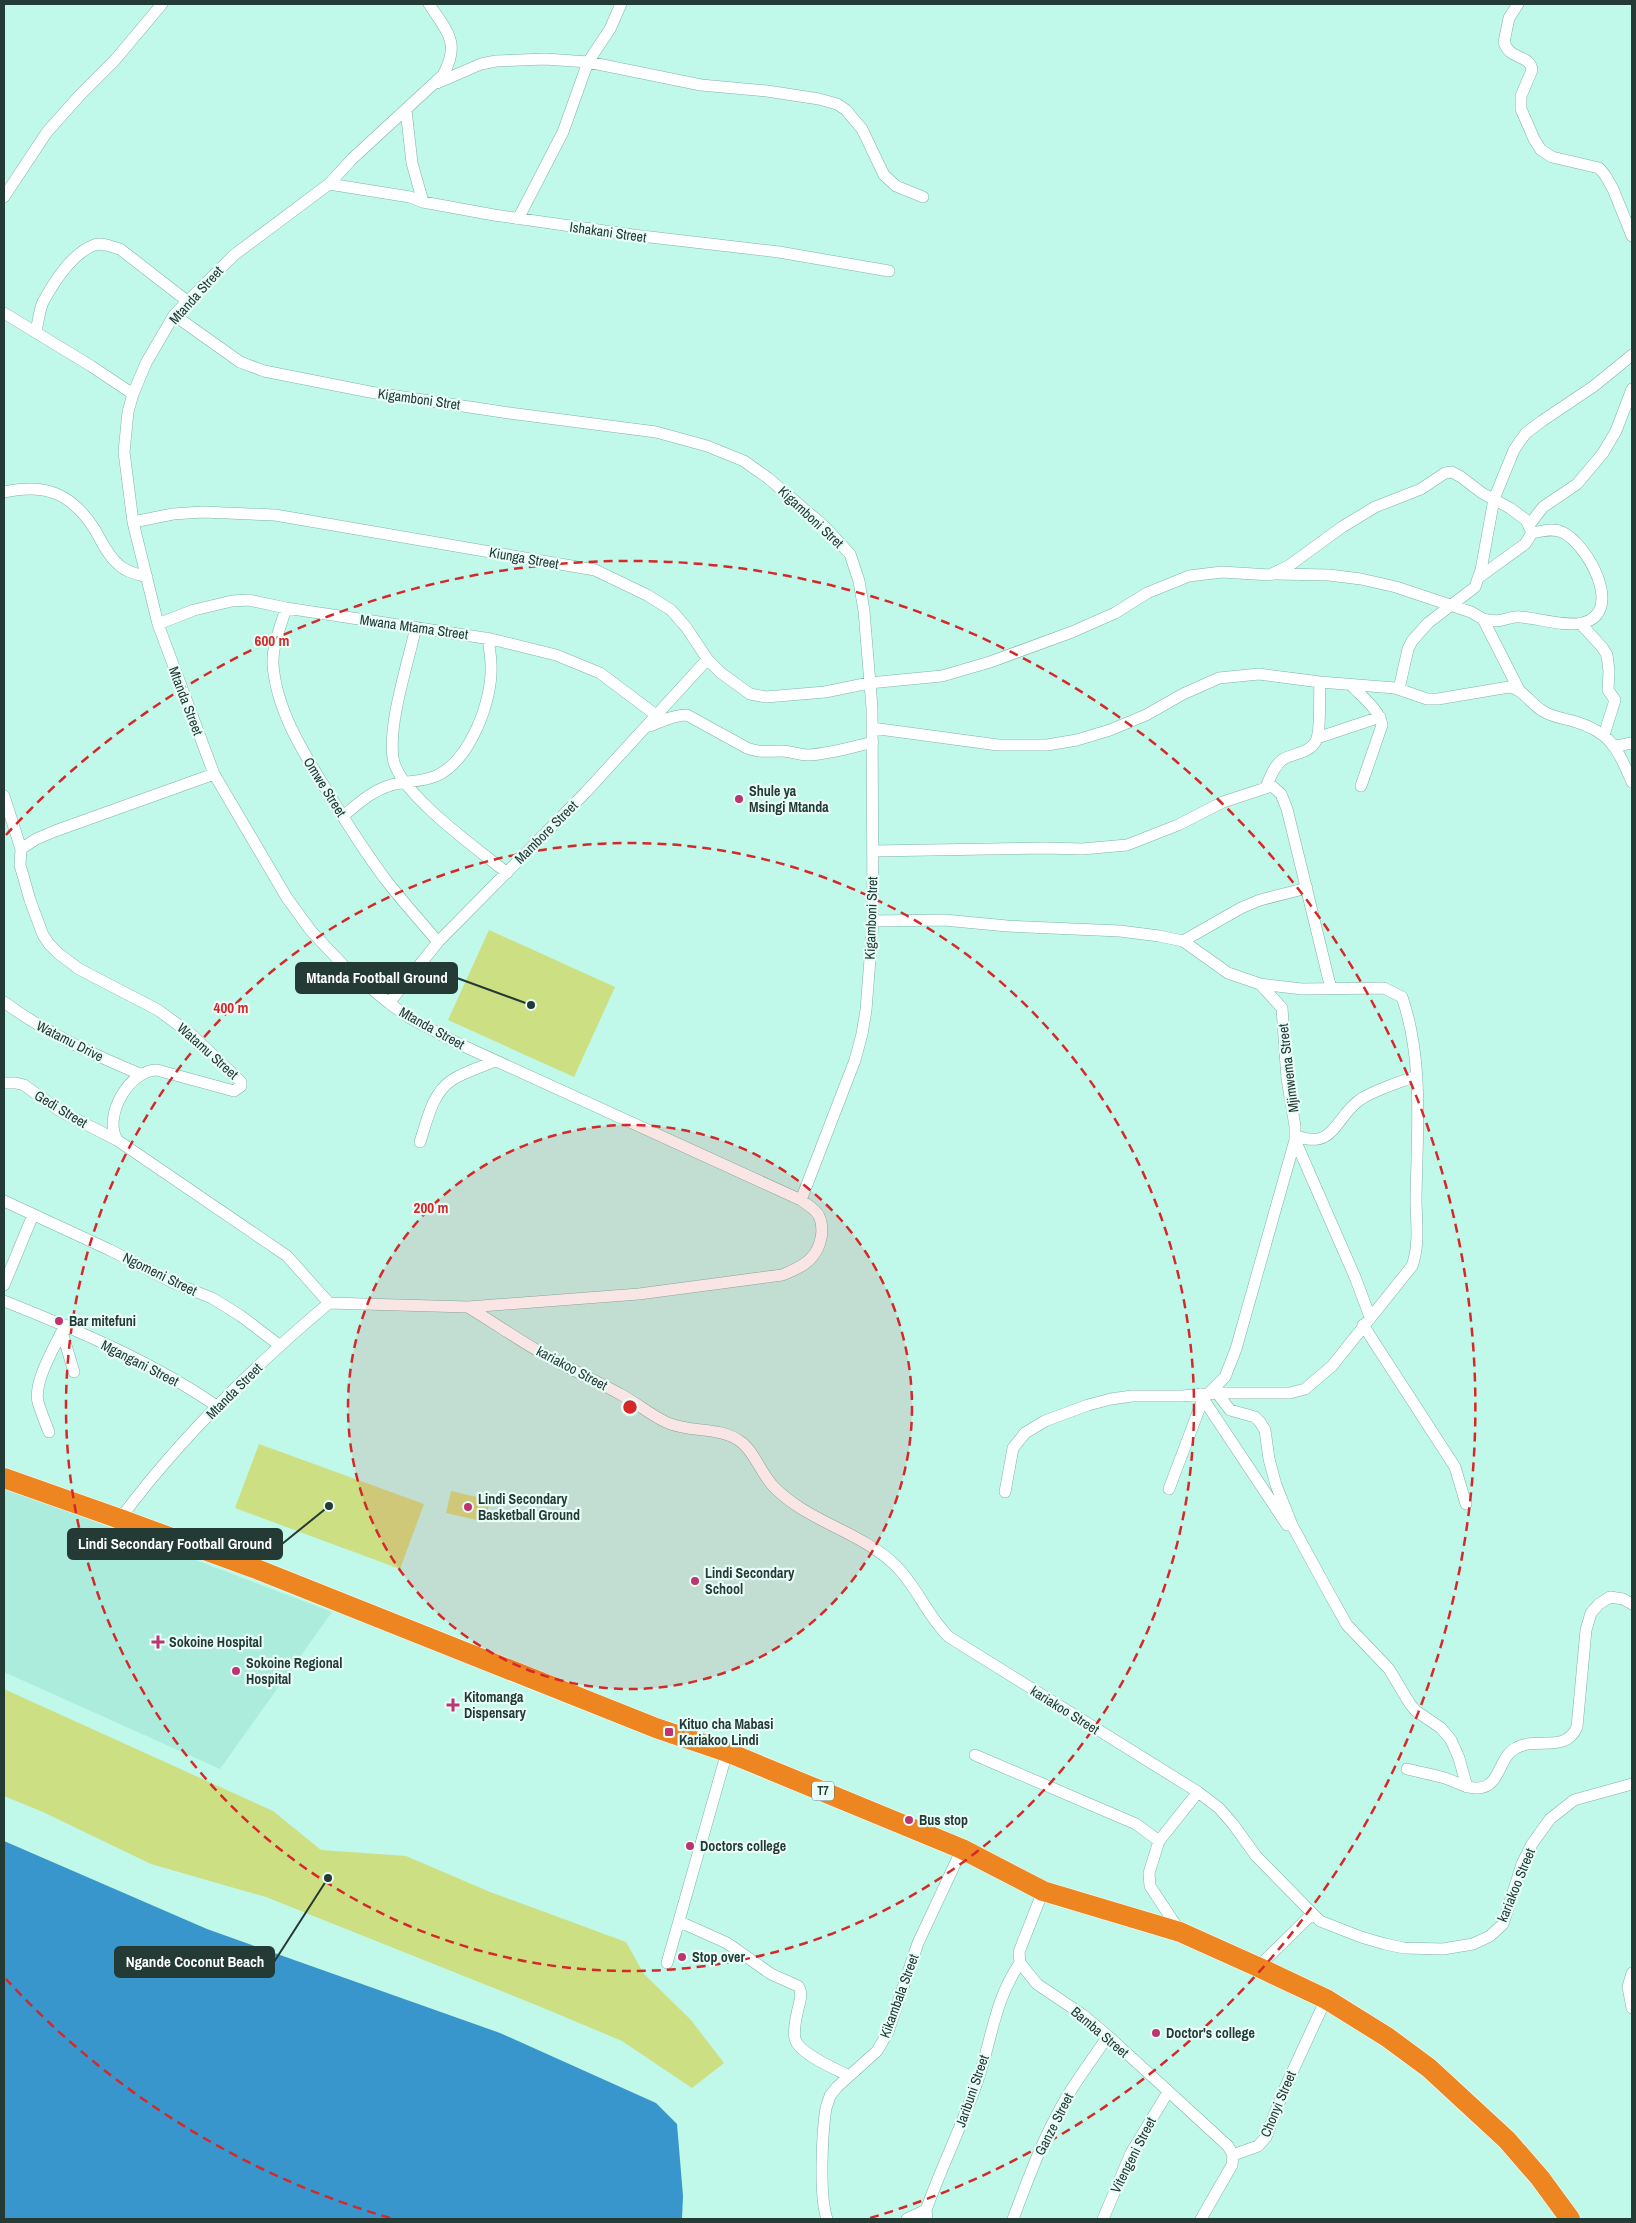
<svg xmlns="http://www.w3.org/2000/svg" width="1636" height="2223" font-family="'Archivo Narrow',sans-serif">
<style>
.built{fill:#acecdd}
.green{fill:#cddf83}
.water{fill:#3896cc}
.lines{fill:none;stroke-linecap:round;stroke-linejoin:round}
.street-casing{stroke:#7fb4a8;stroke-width:12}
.highway-casing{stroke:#fff;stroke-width:21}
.street{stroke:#fff;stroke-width:11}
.highway{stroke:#ed8621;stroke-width:20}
.ring{fill:none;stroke:#d62828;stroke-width:2.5;stroke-dasharray:9 6}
.poi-dot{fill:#bd3471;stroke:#e8fdf7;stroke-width:2}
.labels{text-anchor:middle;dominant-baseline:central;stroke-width:4.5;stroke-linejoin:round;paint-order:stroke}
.shield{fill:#e8fdf7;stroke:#5f746f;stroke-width:1}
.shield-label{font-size:12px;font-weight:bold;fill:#243a35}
.street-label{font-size:14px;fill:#243a35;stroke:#e8fdf7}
.poi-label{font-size:14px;font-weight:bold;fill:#243a35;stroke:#e8fdf7;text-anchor:start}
.centre{fill:#d62828;stroke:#e8fdf7;stroke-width:2.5}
.ring-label{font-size:15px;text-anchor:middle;font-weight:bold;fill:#d62828;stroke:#e8fdf7;stroke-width:4.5;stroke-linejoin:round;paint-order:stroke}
.leader{fill:none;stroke:#243a35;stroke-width:2}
.callout-dot{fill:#243a35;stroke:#e8fdf7;stroke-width:2}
.callout{fill:#243a35;stroke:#243a35;stroke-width:2}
.callout-label{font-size:15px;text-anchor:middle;font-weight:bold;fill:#fff}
</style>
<rect width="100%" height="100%" fill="#c0f8ea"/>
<path class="built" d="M4,1487L332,1612L220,1769L4,1672Z"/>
<path class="green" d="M489,930L615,987L574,1077L448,1020Z
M259,1444L424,1504L400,1569L235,1508Z
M451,1491L490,1500L485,1522L446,1513Z
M4,1689L273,1811L321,1850L406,1856L490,1892L626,1942L644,1974L691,2020L724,2063L692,2088L622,2041L541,2007L266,1897L151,1864L43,1812L4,1796Z"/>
<path class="water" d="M4,1841L207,1929L500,2033L656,2103L677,2124L683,2196L682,2219H4Z"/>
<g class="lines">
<defs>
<path id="street" d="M1518,4L1509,18L1504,42C1510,61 1530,54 1532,70L1521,96V109L1534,139L1541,150L1552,157L1599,168L1605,175L1613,189L1632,236
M437,83L481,64L496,61L545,59L588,62L701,85L767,91L819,99L837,104L846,110L862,129L884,175L896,186L923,197
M406,110L412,163L423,202
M329,184L410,197L423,202L494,215L633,235L779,252L889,271
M4,197L47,132L80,95L115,60L162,4
M518,219L563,132L588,62L610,29L621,4
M4,313L91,366L133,394
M174,315L240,362L264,371L370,392L509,413L656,432L707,446L744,461L768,478L824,526L850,554L859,581L864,611L872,708L873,921L866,1010L862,1034L855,1060L801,1200
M36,332C38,323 39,311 43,302C54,282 71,254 94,245C102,242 112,247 120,249L187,301
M4,492C45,483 72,493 95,530C102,542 108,556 119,565C126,572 137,574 147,577
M133,522L173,514L203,512L275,515L595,570L647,595L671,610L686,627L708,660L721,673L750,694L766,697L825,692L869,683L942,676L990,662L1072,632L1115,613L1147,593L1189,576L1222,572L1270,575L1290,565L1342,527L1375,507L1421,489L1445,473L1452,472L1461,477L1482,493L1510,508L1526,520L1532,533L1525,544L1478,578
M1530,524L1543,507L1577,484L1603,453L1616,431L1632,389
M1276,574L1329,575L1361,579L1396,587L1471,612L1483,619L1519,690
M286,608C281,626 272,645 273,664C276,708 301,749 324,786C344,819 365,853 389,884C405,904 422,923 438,942
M1483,619C1489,620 1496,622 1502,620C1508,619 1514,616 1520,617C1538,618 1564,627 1582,623C1626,613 1587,543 1562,532C1553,528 1542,531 1532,533
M1580,623L1602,647L1607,655L1609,671L1608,690L1615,700L1604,735
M158,624L194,610L232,601L249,600L286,608L491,639L556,655L600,673L656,715
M416,627C408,663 388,723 393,758C398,793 478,849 507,873
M1351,685C1361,696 1380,710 1382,725L1361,786
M1399,689L1408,649L1412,641L1428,623L1475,587L1481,570L1494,499L1514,450L1520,441L1526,433L1542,421L1594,386L1632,355
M650,726C662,721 674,715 687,715L747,748C759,753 769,751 782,751C790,751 799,755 808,755C830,754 852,747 873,742
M872,728L998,745H1047L1077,740L1110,730L1146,715L1183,694L1219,678L1259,674L1320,682L1395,688L1427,699H1438L1509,687C1524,689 1530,704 1543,711C1552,717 1562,718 1573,721C1611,732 1617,748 1632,782
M1317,738L1380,717
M1616,746L1632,743
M214,774L55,831L36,839L21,849L20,865L30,900L43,935L49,944L59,954L79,969L158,1010L192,1035L241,1082V1086L234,1091L157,1070C129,1070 103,1116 117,1140L287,1256L329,1303
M1266,787C1270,778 1274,766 1282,760C1292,753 1309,754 1316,741C1321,732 1319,695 1320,682
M4,796L21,849
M343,816C358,804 371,791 391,785C405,781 422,782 436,776C470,761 493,700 491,665C491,656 489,647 488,638
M873,851L1044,848L1082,849L1127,845L1178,825L1223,802L1272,786L1281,794L1287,809L1331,989
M873,921L944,920L1007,926L1120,931L1159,936L1183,941L1228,973L1260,984L1282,1008L1287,1079L1295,1126V1140L1236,1349L1225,1377L1209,1393
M1183,941L1241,908L1260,900L1307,888
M4,1002C46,1033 92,1054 140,1074
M389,1003L438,942L585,793L705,662
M4,1083H16L24,1085L60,1111L117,1140
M1296,1136C1336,1150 1334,1117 1361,1099C1377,1089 1398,1083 1416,1076
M1295,1140L1355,1277L1370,1317
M420,1142C427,1121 432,1093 452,1080C464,1072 481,1067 495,1061
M4,1201L110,1250L174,1283L212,1298L241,1316L279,1345
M4,1285L33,1215
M4,1301C77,1330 153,1362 218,1407
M468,1307C496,1324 523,1343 552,1359C574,1371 597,1381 620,1394C636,1402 651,1416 668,1423C691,1433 720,1426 741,1442C754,1451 761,1474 774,1487C808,1522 860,1531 895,1565C917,1586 927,1616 949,1637L1198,1792L1219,1808L1233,1824L1256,1856L1320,1921L1361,1937L1385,1944L1404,1948L1443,1949L1473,1944L1490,1936L1503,1924L1522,1864L1532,1844L1550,1819L1574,1800L1632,1784
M1363,1325L1455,1467L1466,1504
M62,1332L74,1372
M1217,1393L1230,1410L1255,1417L1260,1422L1265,1430L1269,1459L1276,1485L1292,1525L1329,1593L1347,1625L1389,1669L1410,1704L1416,1711L1441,1728L1451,1740L1459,1758L1467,1787
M1200,1394L1287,1525
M49,1432C45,1422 41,1412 38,1402C33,1381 56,1345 65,1325
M1169,1489L1203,1399
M1005,1492L1013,1448L1025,1433L1045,1421L1088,1405L1111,1399L1132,1396H1182L1217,1393H1290L1305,1389L1332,1366L1412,1266C1420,1244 1416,1221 1416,1198C1417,1132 1424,1060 1402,997L1384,988L1302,989L1260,984
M120,1519C180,1438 253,1367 329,1303L468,1307L639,1294L782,1275C792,1271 805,1266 812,1257C821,1247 825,1229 819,1216C816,1209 807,1205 801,1200L457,1043L408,1017L389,1003L345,967L311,931L287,898L214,774L158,624L133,522L124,452L128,412L133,394L146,363L174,315L234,255L329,184L352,159L443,75C461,43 447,31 429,4
M975,1755L1136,1824L1159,1841L1149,1873L1150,1886L1179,1930
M1407,1769C1419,1772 1430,1774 1441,1777C1454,1780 1465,1789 1478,1788C1501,1787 1498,1757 1516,1748C1537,1736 1565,1754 1577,1727L1586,1630L1591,1613L1599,1604L1610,1597L1623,1599L1632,1604
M1159,1841L1198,1792
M1043,1891L1019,1952L1020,1963L1037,1984L1083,2015L1108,2036L1228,2146L1233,2155
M680,1922L727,1943L771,1974L798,1986C803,1993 800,2001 798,2009C796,2018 793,2030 795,2039C799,2054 836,2069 849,2076
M667,1963L727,1752
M1258,1967L1312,1914
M1632,1973L1628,1987L1632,2008
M1233,2155L1258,2146L1266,2137L1284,2090L1326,1999
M827,2219C819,2196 822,2133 826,2108L830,2096L837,2087L877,2051L888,2032L918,1943L962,1849
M907,2219L926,2210
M927,2219L926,2210C941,2168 961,2128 976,2085C992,2042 993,2002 1020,1963
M1013,2219C1028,2179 1043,2138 1065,2100C1078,2078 1094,2057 1108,2036
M1103,2219L1131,2153L1168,2092
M1201,2219L1232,2165L1233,2155"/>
<path id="highway" d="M4,1478L120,1519L254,1568L656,1728L727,1752L962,1849L1043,1891L1180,1932L1258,1967L1326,1999L1387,2037L1429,2068L1507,2140L1540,2178L1570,2219"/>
</defs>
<use href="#street" class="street-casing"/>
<use href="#highway" class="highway-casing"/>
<use href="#street" class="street"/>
<use href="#highway" class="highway"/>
</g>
<circle cx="630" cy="1407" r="282" fill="#d62828" fill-opacity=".12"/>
<g class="ring">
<circle cx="630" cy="1407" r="282"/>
<circle cx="630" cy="1407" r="564"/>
<path d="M390 2218A846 846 0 0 1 6 1979M6 835A846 846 0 1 1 870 2218"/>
</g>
<g class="poi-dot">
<circle cx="739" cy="799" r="5"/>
<circle cx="59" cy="1321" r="5"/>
<circle cx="468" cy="1507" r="5"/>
<circle cx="695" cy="1581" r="5"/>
<path d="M155.5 1634.5h5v5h5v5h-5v5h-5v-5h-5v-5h5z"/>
<circle cx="236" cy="1671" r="5"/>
<path d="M450.5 1697.5h5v5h5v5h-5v5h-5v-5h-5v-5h5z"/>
<rect x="664" y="1727" width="10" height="10" rx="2.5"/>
<circle cx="909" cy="1820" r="5"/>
<circle cx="690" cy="1846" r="5"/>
<circle cx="682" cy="1957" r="5"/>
<circle cx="1156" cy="2033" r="5"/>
</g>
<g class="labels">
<rect class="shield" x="812" y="1781.5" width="22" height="19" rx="4"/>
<g class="shield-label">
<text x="823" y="1791">T7</text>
</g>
<g class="street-label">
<text transform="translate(608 232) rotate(8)">Ishakani Street</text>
<text transform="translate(196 295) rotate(-48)">Mtanda Street</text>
<text transform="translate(419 399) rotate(8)">Kigamboni Stret</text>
<text transform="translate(811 517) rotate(43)">Kigamboni Stret</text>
<text transform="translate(524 558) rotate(10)">Kiunga Street</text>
<text transform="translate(414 627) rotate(8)">Mwana Mtama Street</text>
<text transform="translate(186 701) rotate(69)">Mtanda Street</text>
<text transform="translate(325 787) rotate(58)">Omwe Street</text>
<text transform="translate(546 832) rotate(-45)">Mambore Street</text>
<text transform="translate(871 918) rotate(-88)">Kigamboni Stret</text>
<text transform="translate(432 1028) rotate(29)">Mtanda Street</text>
<text transform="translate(70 1041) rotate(27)">Watamu Drive</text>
<text transform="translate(208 1051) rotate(42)">Watamu Street</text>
<text transform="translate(1288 1068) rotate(-97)">Mjimwema Street</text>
<text transform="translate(61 1109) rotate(31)">Gedi Street</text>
<text transform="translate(160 1274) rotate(26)">Ngomeni Street</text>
<text transform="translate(140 1363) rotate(27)">Mgangani Street</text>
<text transform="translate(572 1368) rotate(28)">kariakoo Street</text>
<text transform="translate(234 1391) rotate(-45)">Mtanda Street</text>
<text transform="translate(1065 1710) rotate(32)">kariakoo Street</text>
<text transform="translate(1516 1885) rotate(-68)">kariakoo Street</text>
<text transform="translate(899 1996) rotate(-70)">Kikambala Street</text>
<text transform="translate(1100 2032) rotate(40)">Bamba Street</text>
<text transform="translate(972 2091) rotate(-71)">Jaribuni Street</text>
<text transform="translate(1278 2104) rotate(-67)">Chonyi Street</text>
<text transform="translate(1054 2124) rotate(-63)">Ganze Street</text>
<text transform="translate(1133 2155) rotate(-63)">Vitengeni Street</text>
</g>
<g class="poi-label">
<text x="749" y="791">Shule ya<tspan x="749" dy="16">Msingi Mtanda</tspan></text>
<text x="69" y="1321">Bar mitefuni</text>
<text x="478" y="1499">Lindi Secondary<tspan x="478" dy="16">Basketball Ground</tspan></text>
<text x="705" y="1573">Lindi Secondary<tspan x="705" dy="16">School</tspan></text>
<text x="169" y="1642">Sokoine Hospital</text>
<text x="246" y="1663">Sokoine Regional<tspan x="246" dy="16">Hospital</tspan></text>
<text x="464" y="1697">Kitomanga<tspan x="464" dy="16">Dispensary</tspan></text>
<text x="679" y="1724">Kituo cha Mabasi<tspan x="679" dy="16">Kariakoo Lindi</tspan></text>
<text x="919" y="1820">Bus stop</text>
<text x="700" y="1846">Doctors college</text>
<text x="692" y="1957">Stop over</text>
<text x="1166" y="2033">Doctor's college</text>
</g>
</g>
<circle cx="630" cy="1407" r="8" class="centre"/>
<g class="ring-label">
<text x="272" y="646">600 m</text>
<text x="231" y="1013">400 m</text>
<text x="431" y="1213">200 m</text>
</g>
<path class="leader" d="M531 1005L457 978M329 1506L282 1544M328 1878L274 1962"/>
<g class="callout-dot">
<circle cx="531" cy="1005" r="5"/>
<circle cx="329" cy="1506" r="5"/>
<circle cx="328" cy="1878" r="5"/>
</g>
<g class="callout">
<rect x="296" y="963" width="161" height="30" rx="5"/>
<rect x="68" y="1529" width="214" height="30" rx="5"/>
<rect x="115" y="1947" width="159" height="30" rx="5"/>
</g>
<g class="callout-label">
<text x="377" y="983">Mtanda Football Ground</text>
<text x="175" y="1549">Lindi Secondary Football Ground</text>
<text x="195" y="1967">Ngande Coconut Beach</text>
</g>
<rect width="1636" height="2223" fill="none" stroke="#243a35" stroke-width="10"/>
</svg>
